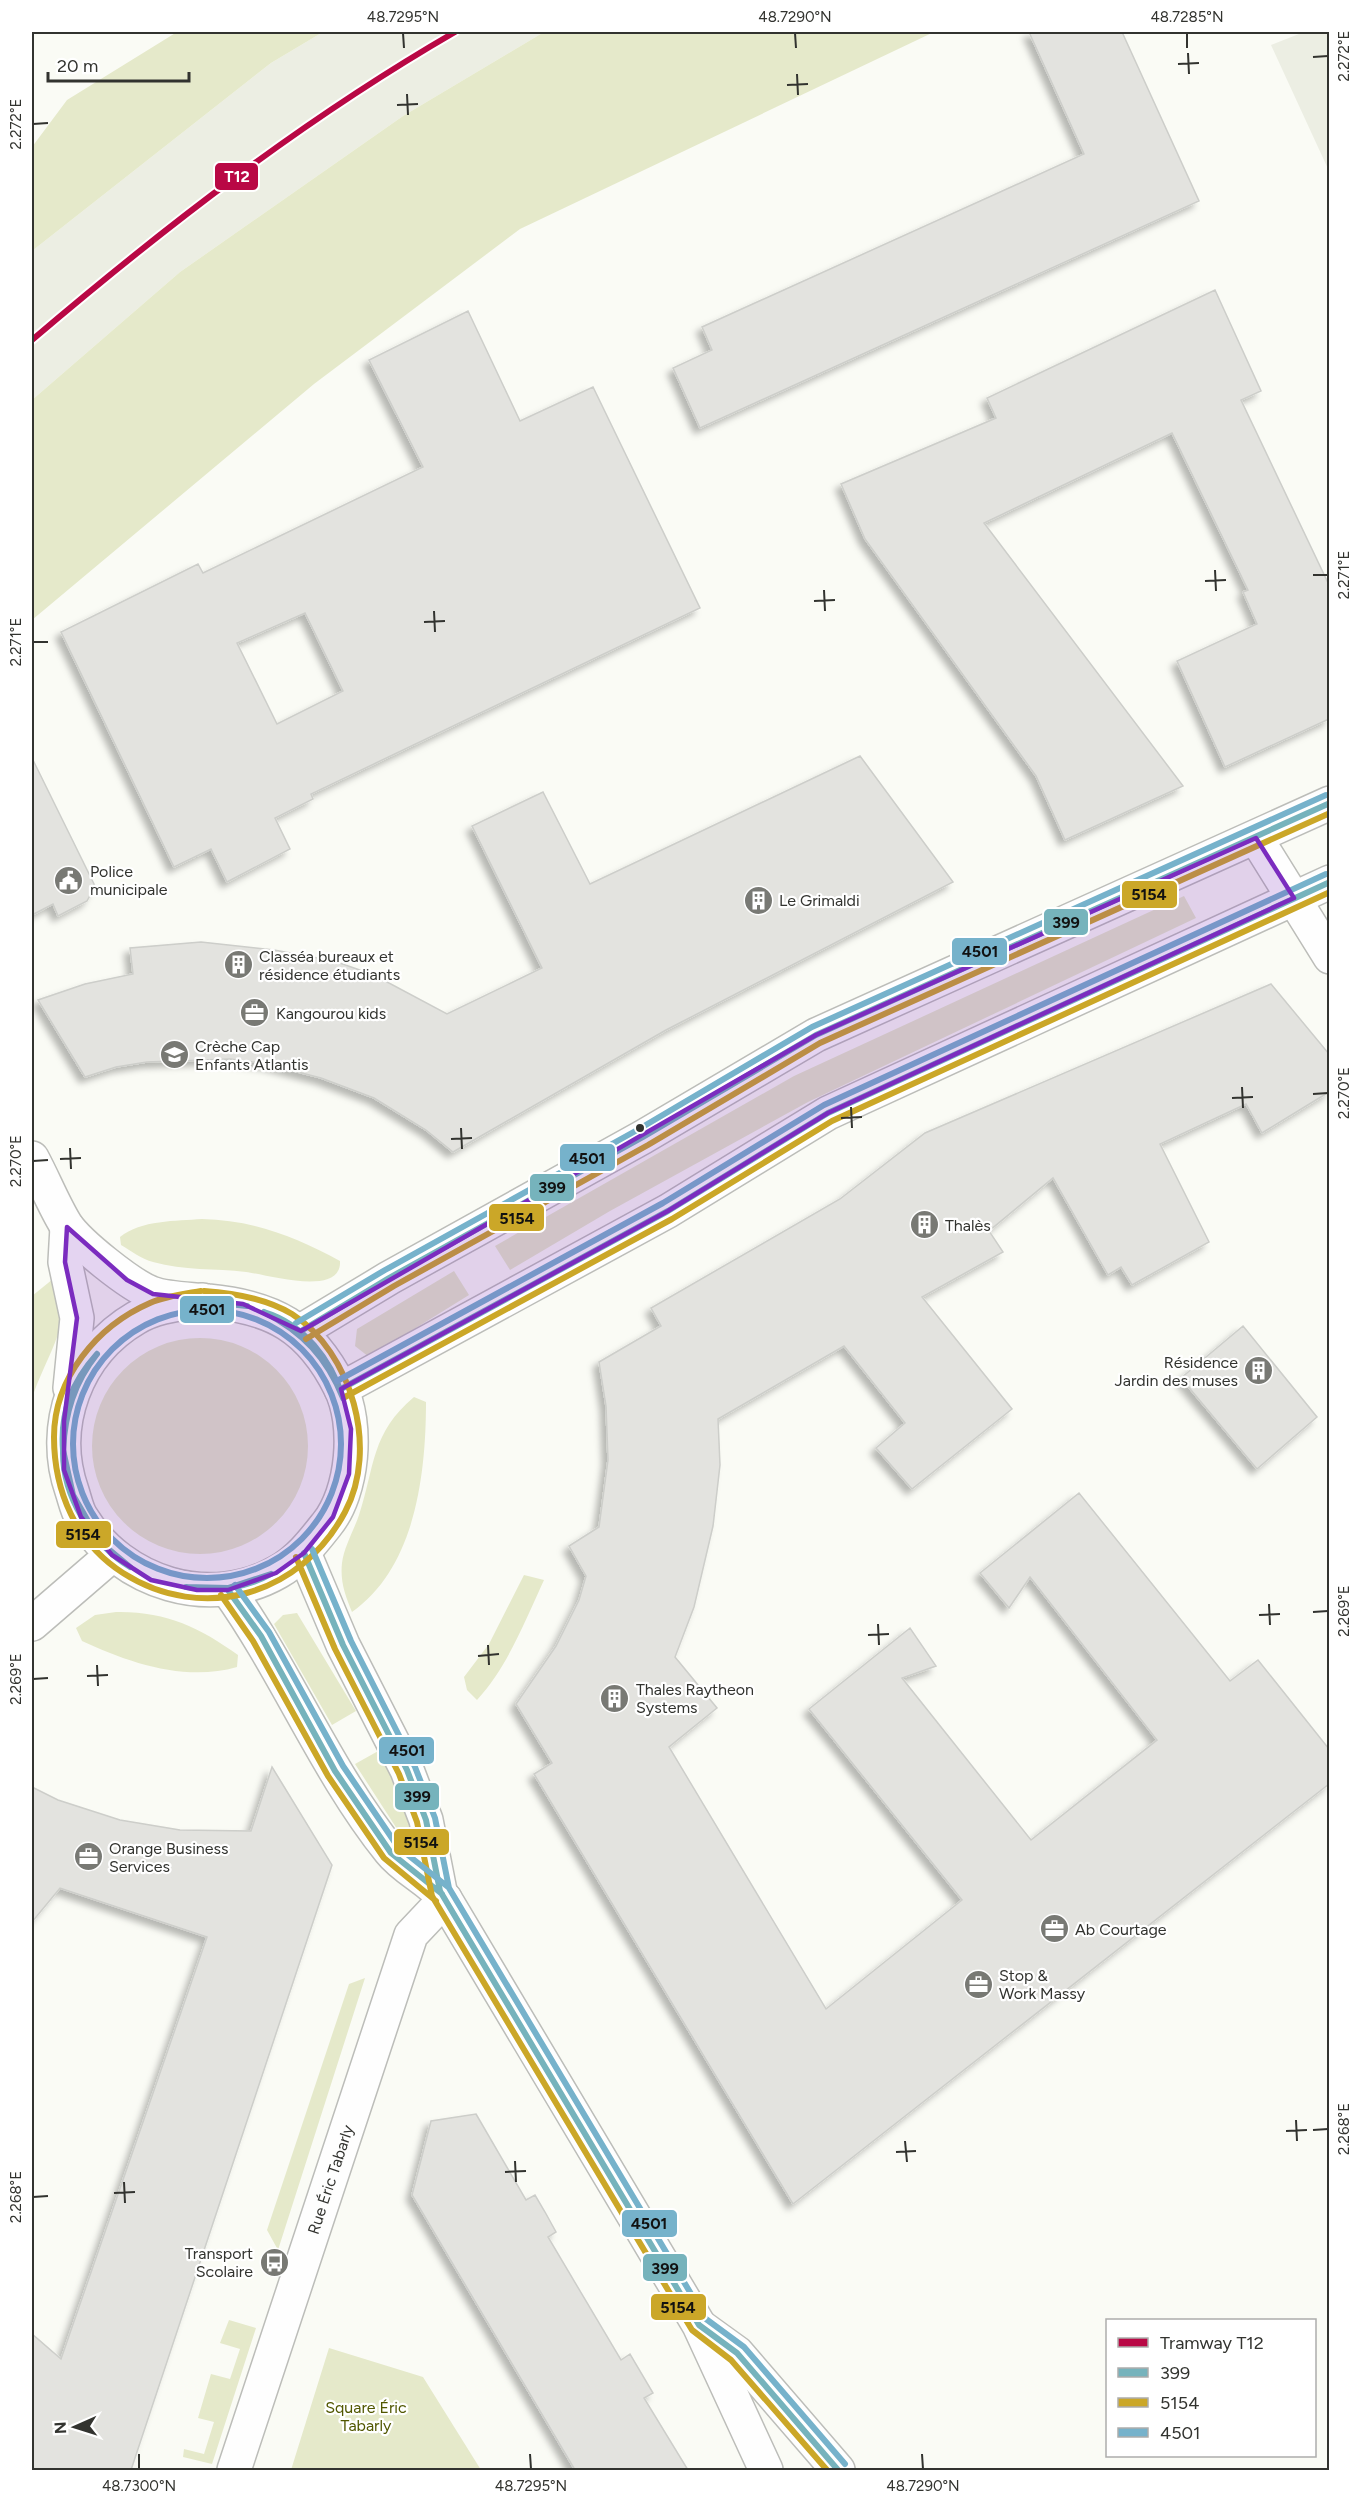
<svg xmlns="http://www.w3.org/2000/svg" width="1361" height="2502" font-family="Figtree,sans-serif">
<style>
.built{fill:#eceee3}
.green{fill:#e5e9ca}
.building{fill:#e3e3df;stroke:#cdceca;stroke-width:1.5;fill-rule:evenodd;filter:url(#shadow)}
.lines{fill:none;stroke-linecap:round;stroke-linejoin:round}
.minor-casing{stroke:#bcbdb9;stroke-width:36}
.minor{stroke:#fefefe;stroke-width:33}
.bus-1-casing{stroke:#fff;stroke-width:10}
.bus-2-casing{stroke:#fff;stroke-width:10}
.bus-3-casing{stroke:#fff;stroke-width:10}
.bus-1{stroke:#76b3bc;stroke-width:6}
.bus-2{stroke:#cba728;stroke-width:6}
.bus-3{stroke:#76b2cb;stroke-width:6}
.tram-1-casing{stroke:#fff;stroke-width:10}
.tram-1{stroke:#b90845;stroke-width:6}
.marked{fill:#7b2cbf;fill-opacity:0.2;stroke:#7b2cbf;stroke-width:4.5;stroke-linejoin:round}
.ticks{fill:none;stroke:#32332f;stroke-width:2}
.bus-dot{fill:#32332f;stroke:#fff;stroke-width:2}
.labels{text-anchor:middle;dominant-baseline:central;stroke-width:4.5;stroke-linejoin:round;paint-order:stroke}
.poi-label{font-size:16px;fill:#32332f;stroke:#fff;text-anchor:start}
.street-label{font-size:16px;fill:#32332f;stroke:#fff}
.park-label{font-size:16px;fill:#515700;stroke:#fff}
.line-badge{stroke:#fff;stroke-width:2}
.badge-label{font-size:16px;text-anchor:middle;font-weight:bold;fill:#fff}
.pale-badge-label{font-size:16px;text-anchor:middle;font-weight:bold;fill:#111}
.neatline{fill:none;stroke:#32332f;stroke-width:2}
.ticks-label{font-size:15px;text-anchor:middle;fill:#32332f}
</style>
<defs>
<filter id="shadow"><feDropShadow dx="-5.5" dy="5.5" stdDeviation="3" flood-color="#0004"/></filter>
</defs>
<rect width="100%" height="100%" fill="#fafbf5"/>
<path class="built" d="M323,32H544L403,116L180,272L32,400V251L271,63Z
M1304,32H1329V171L1271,45Z"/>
<path class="green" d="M177,32H323L271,63L32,251V147L67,100Z
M544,32H934L520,229L314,384L32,620V400L180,272L403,116Z
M1184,896L1196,918L808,1102L610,1211L510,1270L495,1246L794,1076Z
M202,1219C253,1220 296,1237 340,1261C342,1298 265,1274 246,1272C215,1268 184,1271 153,1262C142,1259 131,1251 121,1245L120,1237C141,1220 176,1221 202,1219Z
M454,1271L469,1295L369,1357L355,1346L357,1329Z
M53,1279C56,1289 62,1301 63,1311C64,1332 38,1376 32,1399V1296Z
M92 1446a108 108 0 1 1 216 0a108 108 0 1 1-216 0Z
M414,1397L426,1402C426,1473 416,1567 352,1612C345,1595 340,1581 342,1563C344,1547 354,1530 359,1515C375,1466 371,1433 414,1397Z
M524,1575L544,1580C525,1621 508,1666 477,1700L467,1690L464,1677L489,1644Z
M116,1612C165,1611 199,1627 238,1655L237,1667C186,1682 129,1663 82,1641L76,1628L95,1615Z
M297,1613L356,1711L332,1725L274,1624L283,1615Z
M380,1750L412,1810L418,1852H412L355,1764Z
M365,1978L278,2250L267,2230L349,1984Z
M229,2320L256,2328L212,2464L183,2457L184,2449L204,2454L214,2422L198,2418L211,2374L230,2379L240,2349L220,2343Z
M329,2348L423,2377L481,2470H291Z"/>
<path class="building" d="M1029,32H1122L1199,201L700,428L673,368L712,350L702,327L1084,154Z
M1215,290L1261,391L1241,400L1329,585V719L1225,767L1177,661L1257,624L1243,592L1248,590L1172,433L984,523L1183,786L1065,840L1036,776L865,539L841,484L996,418L987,398Z
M468,311L520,421L593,387L700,608L311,794L313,799L275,818L290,849L227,882L211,849L174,867L61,632L198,564L203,573L423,467L369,360ZM305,613L343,691L277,724L237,643Z
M860,756L953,882L666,1030L453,1152L426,1130L374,1098L321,1078L267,1064L230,1059L147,1062L116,1067L85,1077L38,1000L85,984L133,974L130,948L201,942L274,950L334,961L374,975L447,1014L542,968L472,826L543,792L590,884Z
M32,758L95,886L87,901L58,916L53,904L32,915Z
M1271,984L1329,1054V1092L1262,1133L1246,1104L1160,1144L1209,1242L1132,1285L1121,1267L1108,1275L1053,1178L989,1231L1003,1252L922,1297L1012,1409L912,1489L876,1448L905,1423L844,1346L718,1419L720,1465L713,1526L694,1607L675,1657L717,1708L669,1747L826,2009L962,1900L809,1709L910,1628L936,1666L902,1678L1031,1840L1157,1740L1030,1577L1009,1608L980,1573L1079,1493L1230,1681L1258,1660L1329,1749V1784L793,2204L534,1774L552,1763L516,1704L556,1646L579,1600L586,1576L569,1546L599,1527L608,1460L606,1406L599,1362L661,1326L651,1308L840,1199L925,1133Z
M1243,1326L1317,1417L1257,1469L1181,1378Z
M272,1767L332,1865L131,2470H32V2334L61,2359L207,1937L60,1888L32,1922V1787L58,1800L120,1820L180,1830L251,1831Z
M476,2114L526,2200L535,2195L545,2212L556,2232L548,2237L621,2360L630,2354L653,2393L644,2398L688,2470H575L412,2195L431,2121Z"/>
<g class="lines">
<defs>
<g id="minor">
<path d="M1256,838L1330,957"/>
<path d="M32,1158C44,1180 53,1204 66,1225C79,1244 129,1284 151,1293C167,1299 191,1299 208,1301C273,1307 310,1327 340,1387C359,1424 353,1492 327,1524C312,1543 299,1560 278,1572C210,1611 122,1583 82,1518C77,1511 75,1500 72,1491C49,1426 76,1353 136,1318C156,1306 180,1304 203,1300"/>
<path d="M67,1227L65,1262L77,1318L70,1388"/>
<path d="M301,1331L389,1278L643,1137L816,1035L1330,803"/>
<path d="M341,1389L668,1211L828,1113L1330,882"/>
<path d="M304,1553L343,1645L407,1770L426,1820L440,1891"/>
<path d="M228,1590C287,1673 326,1771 390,1851C405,1870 430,1880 445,1899L699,2325L766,2470"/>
<path d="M32,1624L112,1555"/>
<path d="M701,2327L737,2353L838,2470"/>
<path id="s1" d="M234,2470L411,1935L445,1899"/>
</g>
</defs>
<use href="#minor" class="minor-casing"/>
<use href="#minor" class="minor"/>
<defs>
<path id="bus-1" d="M189,1302L203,1300L247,1306
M189,1302H210L247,1306
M264,1312C304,1324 331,1360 343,1398
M264,1312C303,1332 327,1358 343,1398
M301,1331L389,1278L643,1137L816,1035L1330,803
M341,1389L668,1211L828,1113L1330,882
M63,1450L73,1495L100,1542L130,1567
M63,1450C62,1496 92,1544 130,1567
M63,1450C60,1412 72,1382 97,1354
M63,1450C65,1413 74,1383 97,1354
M304,1553L343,1645L407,1770L426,1820L440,1891L699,2325L737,2353L838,2470
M186,1587L228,1588L271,1574
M186,1587C215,1591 245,1589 271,1574
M228,1590L261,1636L335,1771L391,1853L442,1894"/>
<path id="bus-2" d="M201,1291C184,1294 166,1296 150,1303C97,1326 54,1378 54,1437C54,1491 76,1543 123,1573C203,1624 301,1595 345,1512C379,1449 352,1352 292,1314C265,1298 234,1293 204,1291
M306,1339L394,1286L648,1145L820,1043L1330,813
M345,1397L672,1219L832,1121L1330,892
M296,1557L335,1649L399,1774L417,1822L432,1896L692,2330L731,2360L827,2470
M221,1595L253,1641L328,1776L384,1858L436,1901"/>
<path id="bus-3" d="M73 1444a134 134 0 1 1 268 0a134 134 0 1 1-268 0Z
M296,1323L385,1270L639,1129L812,1027L1326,795
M337,1381L663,1203L824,1105L1326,874
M312,1549L351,1641L415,1767L435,1818L449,1888L706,2319L744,2347L845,2464
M235,1585L269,1632L343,1766L398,1847L448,1887"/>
</defs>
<use href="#bus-1" class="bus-1-casing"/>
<use href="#bus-2" class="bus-2-casing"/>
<use href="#bus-3" class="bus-3-casing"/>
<use href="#bus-1" class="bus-1"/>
<use href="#bus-2" class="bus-2"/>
<use href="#bus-3" class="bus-3"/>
<defs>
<path id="tram-1" d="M32,340C166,226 303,120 455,32"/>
</defs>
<use href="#tram-1" class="tram-1-casing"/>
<use href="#tram-1" class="tram-1"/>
</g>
<path class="marked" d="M1256,838L1294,898L828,1113L668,1211L341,1389L351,1429L349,1474L333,1517L304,1553L276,1573L228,1590H197L151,1580L112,1555L81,1517L64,1470V1421L77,1318L65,1262L67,1227L127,1280L153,1294L243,1304L301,1331L816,1035Z"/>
<path class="ticks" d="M403,33L404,48M795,33L796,48M1187,33V48M1188,53L1189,74M1313,57L1328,56M1178,64L1199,63M797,74L798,95M787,85L808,84M407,94L408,115M397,105L418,104M33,124L48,123M1215,570L1216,591M1313,575H1328M1205,581L1226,580M824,590L825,611M814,601L835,600M434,611L435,632M424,622L445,621M33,642H48M1242,1087L1243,1108M1313,1094L1328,1093M1232,1098L1253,1097M851,1107L852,1128M841,1118L862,1117M461,1128L462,1149M451,1139L472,1138M70,1148L71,1169M60,1159L81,1158M33,1161L48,1160M1269,1604L1270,1625M1313,1612L1328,1611M1259,1615L1280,1614M878,1624L879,1645M868,1635L889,1634M488,1645L489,1665M478,1656L499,1654M97,1665L98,1686M87,1676L108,1675M33,1679L48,1678M1296,2120L1297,2141M1313,2130L1328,2129M1286,2131L1307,2130M905,2141L907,2162M896,2152L916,2151M515,2161L516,2182M505,2172L526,2171M124,2182L125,2203M114,2193L135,2192M33,2197L48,2196M139,2454V2469M530,2454L531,2469M922,2454L923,2469"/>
<defs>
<symbol id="civic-disc" viewBox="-11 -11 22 22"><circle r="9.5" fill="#787974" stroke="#fff"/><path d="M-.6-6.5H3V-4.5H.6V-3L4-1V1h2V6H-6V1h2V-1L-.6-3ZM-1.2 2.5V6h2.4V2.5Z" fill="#fff"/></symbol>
<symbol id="building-disc" viewBox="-11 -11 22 22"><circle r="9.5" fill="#787974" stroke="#fff"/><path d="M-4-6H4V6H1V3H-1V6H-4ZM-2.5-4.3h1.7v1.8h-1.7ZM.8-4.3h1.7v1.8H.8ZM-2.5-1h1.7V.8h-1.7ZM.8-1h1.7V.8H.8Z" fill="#fff"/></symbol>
<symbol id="office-disc" viewBox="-11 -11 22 22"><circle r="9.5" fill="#787974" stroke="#fff"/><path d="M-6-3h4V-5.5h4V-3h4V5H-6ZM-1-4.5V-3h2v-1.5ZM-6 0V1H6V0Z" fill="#fff"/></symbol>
<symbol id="school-disc" viewBox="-11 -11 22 22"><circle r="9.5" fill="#787974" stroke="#fff"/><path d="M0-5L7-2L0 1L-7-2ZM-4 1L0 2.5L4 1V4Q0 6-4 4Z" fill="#fff"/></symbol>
<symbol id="bus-disc" viewBox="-11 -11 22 22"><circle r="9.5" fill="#787974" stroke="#fff"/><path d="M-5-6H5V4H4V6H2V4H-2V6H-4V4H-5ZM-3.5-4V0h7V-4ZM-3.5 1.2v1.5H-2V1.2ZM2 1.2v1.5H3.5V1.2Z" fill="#fff"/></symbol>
</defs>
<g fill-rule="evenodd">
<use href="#civic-disc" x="52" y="864" width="33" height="33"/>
<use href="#building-disc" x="742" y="884" width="33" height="33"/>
<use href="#building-disc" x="222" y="948" width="33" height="33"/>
<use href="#office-disc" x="238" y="996" width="33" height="33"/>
<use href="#school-disc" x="158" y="1038" width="33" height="33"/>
<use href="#building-disc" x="908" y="1208" width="33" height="33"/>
<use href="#building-disc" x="1242" y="1354" width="33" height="33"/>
<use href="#building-disc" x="598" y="1682" width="33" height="33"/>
<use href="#office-disc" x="72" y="1840" width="33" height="33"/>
<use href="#office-disc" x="1038" y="1912" width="33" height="33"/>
<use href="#office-disc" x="962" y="1968" width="33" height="33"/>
<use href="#bus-disc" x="258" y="2246" width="33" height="33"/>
</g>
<circle class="bus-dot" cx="640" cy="1128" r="5"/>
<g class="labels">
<g class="poi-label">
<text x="90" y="871">Police<tspan x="90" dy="18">municipale</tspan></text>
<text x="779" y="900">Le Grimaldi</text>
<text x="259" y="956">Classéa bureaux et<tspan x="259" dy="18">résidence étudiants</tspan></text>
<text x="276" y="1013">Kangourou kids</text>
<text x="195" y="1046">Crèche Cap<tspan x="195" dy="18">Enfants Atlantis</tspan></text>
<text x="945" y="1225">Thalès</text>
<text x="1238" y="1362" text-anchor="end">Résidence<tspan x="1238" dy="18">Jardin des muses</tspan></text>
<text x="636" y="1689">Thales Raytheon<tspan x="636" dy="18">Systems</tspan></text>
<text x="109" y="1848">Orange Business<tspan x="109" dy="18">Services</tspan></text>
<text x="1075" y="1929">Ab Courtage</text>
<text x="999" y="1975">Stop &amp;<tspan x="999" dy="18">Work Massy</tspan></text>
<text x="253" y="2253" text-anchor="end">Transport<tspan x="253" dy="18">Scolaire</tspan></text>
</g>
<g class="street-label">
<text stroke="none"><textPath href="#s1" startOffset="306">Rue Éric Tabarly</textPath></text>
</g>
<g class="park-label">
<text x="366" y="2407">Square Éric<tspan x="366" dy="18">Tabarly</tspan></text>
</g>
</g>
<g class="line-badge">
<rect x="214" y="162" width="45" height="29" rx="6" fill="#b90845"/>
<rect x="1121" y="880" width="57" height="29" rx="6" fill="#cba728"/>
<rect x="1043" y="908" width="46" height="28" rx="6" fill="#76b3bc"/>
<rect x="951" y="937" width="57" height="29" rx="6" fill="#76b2cb"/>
<rect x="559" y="1143" width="57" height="29" rx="6" fill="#76b2cb"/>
<rect x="529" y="1173" width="46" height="29" rx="6" fill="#76b3bc"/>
<rect x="488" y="1203" width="57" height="29" rx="6" fill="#cba728"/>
<rect x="179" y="1295" width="56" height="29" rx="6" fill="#76b2cb"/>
<rect x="55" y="1520" width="57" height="29" rx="6" fill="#cba728"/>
<rect x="378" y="1736" width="57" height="29" rx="6" fill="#76b2cb"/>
<rect x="394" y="1782" width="46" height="29" rx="6" fill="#76b3bc"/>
<rect x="393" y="1828" width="57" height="28" rx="6" fill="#cba728"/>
<rect x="621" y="2209" width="57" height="29" rx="6" fill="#76b2cb"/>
<rect x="642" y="2253" width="46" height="29" rx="6" fill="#76b3bc"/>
<rect x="650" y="2293" width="57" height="28" rx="6" fill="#cba728"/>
</g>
<g class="badge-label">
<text x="237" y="182">T12</text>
</g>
<g class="pale-badge-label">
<text x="1149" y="900">5154</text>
<text x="1066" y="928">399</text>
<text x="980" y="957">4501</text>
<text x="587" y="1164">4501</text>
<text x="552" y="1193">399</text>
<text x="517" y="1224">5154</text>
<text x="207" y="1315">4501</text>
<text x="83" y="1540">5154</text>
<text x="407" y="1756">4501</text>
<text x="417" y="1802">399</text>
<text x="421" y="1848">5154</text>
<text x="649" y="2229">4501</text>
<text x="665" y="2274">399</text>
<text x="678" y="2313">5154</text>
</g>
<rect width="1361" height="2502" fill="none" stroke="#ffffff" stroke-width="66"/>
<rect x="1106" y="2319" width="210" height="138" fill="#ffffff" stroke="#adadac" stroke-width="1.5"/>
<rect x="1118" y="2338" width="30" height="9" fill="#b90845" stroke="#adadac" stroke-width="1.5"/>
<text x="1160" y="2349" font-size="18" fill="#32332f">Tramway T12</text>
<rect x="1118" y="2368" width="30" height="9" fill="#76b3bc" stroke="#adadac" stroke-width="1.5"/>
<text x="1160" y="2379" font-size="18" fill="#32332f">399</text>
<rect x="1118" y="2398" width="30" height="9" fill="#cba728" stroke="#adadac" stroke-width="1.5"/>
<text x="1160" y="2409" font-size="18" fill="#32332f">5154</text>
<rect x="1118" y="2428" width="30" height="9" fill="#76b2cb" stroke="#adadac" stroke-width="1.5"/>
<text x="1160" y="2439" font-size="18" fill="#32332f">4501</text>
<g transform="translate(75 2427) rotate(267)" stroke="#ffffff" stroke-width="4.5" paint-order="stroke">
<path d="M0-4.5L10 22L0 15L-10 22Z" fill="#32332f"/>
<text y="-9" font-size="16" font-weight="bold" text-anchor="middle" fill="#32332f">N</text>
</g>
<path d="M48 72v9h141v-9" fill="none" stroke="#32332f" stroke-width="3"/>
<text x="57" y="72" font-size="18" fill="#32332f" stroke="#ffffff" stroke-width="4.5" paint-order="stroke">20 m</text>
<rect x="33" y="33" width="1295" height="2436" class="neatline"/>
<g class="ticks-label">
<text x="403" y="22">48.7295°N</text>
<text x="795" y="22">48.7290°N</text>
<text x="1187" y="22">48.7285°N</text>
<text transform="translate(1344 56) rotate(-90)" y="5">2.272°E</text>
<text transform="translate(16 124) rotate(-90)" y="5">2.272°E</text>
<text transform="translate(1344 575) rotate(-90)" y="5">2.271°E</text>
<text transform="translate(16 642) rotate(-90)" y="5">2.271°E</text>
<text transform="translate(1344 1093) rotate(-90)" y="5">2.270°E</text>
<text transform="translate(16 1161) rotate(-90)" y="5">2.270°E</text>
<text transform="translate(1344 1611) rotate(-90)" y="5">2.269°E</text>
<text transform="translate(16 1679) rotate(-90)" y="5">2.269°E</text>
<text transform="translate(1344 2129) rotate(-90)" y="5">2.268°E</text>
<text transform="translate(16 2197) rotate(-90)" y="5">2.268°E</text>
<text x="139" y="2491">48.7300°N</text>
<text x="531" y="2491">48.7295°N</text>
<text x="923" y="2491">48.7290°N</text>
</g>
</svg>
